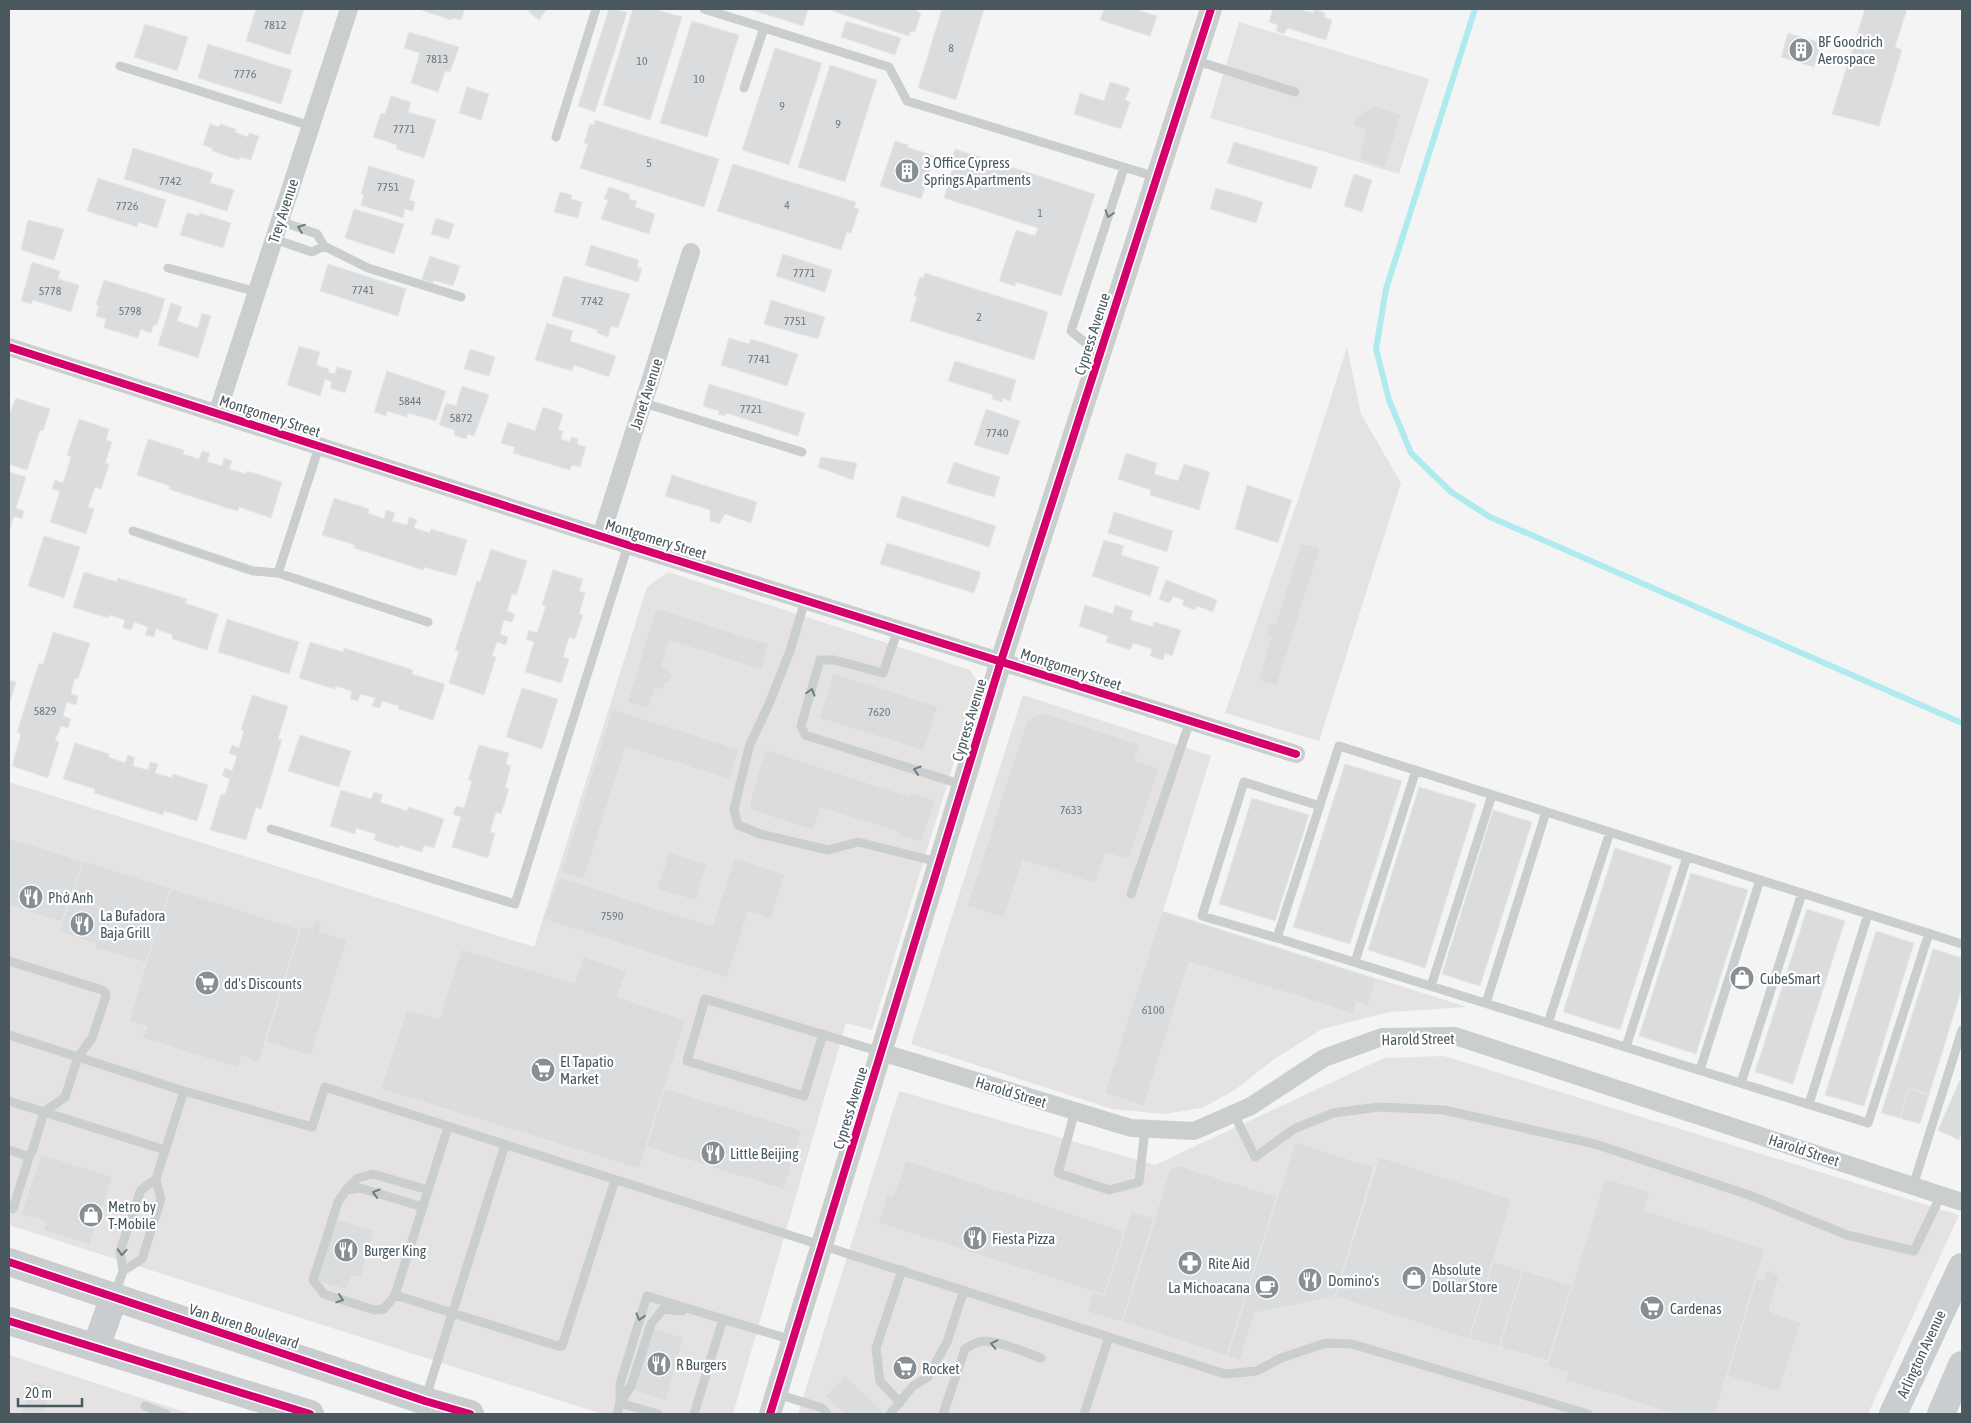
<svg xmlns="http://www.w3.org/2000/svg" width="1971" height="1423" font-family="'Asap Condensed',sans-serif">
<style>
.commercial{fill:#e4e3e2}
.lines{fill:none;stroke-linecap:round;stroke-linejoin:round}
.stream{stroke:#afebee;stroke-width:6}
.building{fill:#dbdcdd;stroke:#e5e6e6}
.service{stroke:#cacecf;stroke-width:9}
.minor{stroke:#cacecf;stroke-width:18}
.tertiary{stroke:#cacecf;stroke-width:22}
.primary{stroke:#c9cdcf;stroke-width:28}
.cycleway-casing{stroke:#fff;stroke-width:11}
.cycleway{stroke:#d6006c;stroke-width:8}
.oneway{stroke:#707c81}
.labels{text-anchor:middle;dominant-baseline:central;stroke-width:4.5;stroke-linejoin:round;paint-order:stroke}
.number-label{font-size:12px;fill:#6f7a80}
.poi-label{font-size:15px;fill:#4a5960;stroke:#fff;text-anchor:start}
.street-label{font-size:15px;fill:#4a5960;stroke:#fff}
</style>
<rect width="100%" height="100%" fill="#f4f4f4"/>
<path class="commercial" d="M1239,22L1429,79L1399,174L1210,118Z
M1347,347L1361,414L1401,483L1319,741L1225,713L1299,497Z
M668,572L970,670L978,683L872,1030L846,1023L733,1414H602L9,1225V782L534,947L647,587Z
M1023,695L1211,756L1163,911L1467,1007L1389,1012L1322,1029L1273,1060L1235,1090L1202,1108L1164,1114L1112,1109L911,1044Z
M1444,1056L1959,1215L1868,1414H798L899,1091L1155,1165L1384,1058Z
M9,1355L191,1414H9Z"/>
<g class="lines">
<path class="stream" d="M1475,9L1386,289L1376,349L1389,400L1411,453L1451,492L1490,517L1962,723"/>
</g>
<path class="building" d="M256,9H304L290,55L246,41Z
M418,9H465L461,20L452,18L451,20Z
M530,9H547L539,20L529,12Z
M609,9L627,12L595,112L578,106Z
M633,9H654L682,17L650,120L603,105Z
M748,9H808L803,26Z
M833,9H918L917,11L921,13L915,32L911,31L909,36L832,11Z
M942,9H984L956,100L918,88Z
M1104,9H1135L1157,16L1150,36L1100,20Z
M1273,9H1298L1313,13L1315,9L1325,13L1324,17L1332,20L1326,40L1287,28L1284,34L1276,31L1278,25L1269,22Z
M1865,9H1907L1895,47L1902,50L1879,126L1832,114Z
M692,21L739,35L707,137L660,123Z
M846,21L901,38L895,55L841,37Z
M145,24L188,37L177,71L134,57Z
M409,32L459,47L450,72L445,71L438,92L411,83L420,53L404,48Z
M1788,33L1821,43L1814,67L1781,57Z
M208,44L292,70L281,104L198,78Z
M775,48L822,63L789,165L742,150Z
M830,65L877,80L845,182L798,167Z
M1110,82L1130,88L1125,100L1130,102L1121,129L1074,114L1080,93L1104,101Z
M467,87L489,94L481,120L459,113Z
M391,96L411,102L408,112L436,120L424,158L396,149L397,145L373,137L381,113L385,114Z
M1375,106L1401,114L1385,168L1360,160L1361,156L1359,155L1366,130L1353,126L1356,116Z
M595,120L719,159L704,207L580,168L588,144L584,143L590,124L594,125Z
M210,124L219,127L220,124L236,129L235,132L248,137L249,133L259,136L251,160L240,157L239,160L212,151V148L203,145Z
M895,141L908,145L907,147L935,156L921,199L880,186Z
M1234,142L1318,167L1311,189L1227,163Z
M133,148L213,173L210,183L234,190L227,211L124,179Z
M955,149L1095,194L1061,296L1016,282L1015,286L999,281L1016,230L1035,236L1038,228L944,198L952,170L949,169Z
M733,164L856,202L854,208L859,209L851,233L847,232L841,250L717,211Z
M369,166L415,180L409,200L415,202L413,211L405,209L403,218L361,205L364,194H361Z
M1354,174L1372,180L1362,212L1344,206Z
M98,178L166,200L157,228L138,222L137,227L87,211Z
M609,187L630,194L629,199L637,201L635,207L655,214L649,234L601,219L608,200L604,199Z
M1216,188L1263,202L1256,223L1210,209Z
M560,192L572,195L571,199L582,202L578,218L554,212Z
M354,209L404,224L394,254L345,238Z
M187,213L199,216L200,213L231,223L223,248L180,235Z
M436,218L454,224L449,239L431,234Z
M28,220L64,229L54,260L21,250Z
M591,245L639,260L637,267L642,268L638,282L585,265Z
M783,254L832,270L825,292L776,276Z
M430,256L460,266L453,286L434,280L433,283L422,279Z
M32,262L60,271L58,279L79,285L71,312L33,300L31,304L21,301Z
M328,264L406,289L398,316L320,291Z
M925,273L1048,312L1034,360L910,321L917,297L914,296L920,277L923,278Z
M564,276L630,294L618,328L611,326L608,337L597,333L598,330L552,316Z
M104,280L165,299L157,325L154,324L151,333L141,329L138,338L104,328L106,319L96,316L99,306L96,305Z
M771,300L825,317L818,339L764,324Z
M171,303L182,307L177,321L198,328L202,313L211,316L198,358L158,345Z
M547,323L573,331L570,341L616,356L609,377L574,365L572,371L535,360Z
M729,338L749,344L751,339L798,354L787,386L721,365Z
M299,346L320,352L316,365L329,369L328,372L335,374L337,367L352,371L345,393L330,388L332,382L325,379L320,396L287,385Z
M470,349L495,357L489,376L464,369Z
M955,361L1016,380L1010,401L1003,398L1002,402L992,399L993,395L948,381Z
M387,371L446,391L436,421L408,413L407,417L387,411L386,416L374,412Z
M709,384L805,413L798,436L726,413L725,416L718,414L719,411L703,406Z
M462,386L487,394L489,396L474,436L468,434L466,439L454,435L455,430L439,425L446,403L456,406Z
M16,398L50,409L43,431L40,430L27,470L9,464V416Z
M543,407L563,414L558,430L563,431L561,439L570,442L571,437L578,439L577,444L586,447L580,467L572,465L570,470L513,453L515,447L501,443L508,422L535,431Z
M986,409L1020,421L1008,455L974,445Z
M79,419L109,429L106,440L112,442L105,463L109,464L101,489L95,487L88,507L94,509L86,534L50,522L60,491L52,489L55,480L63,483L71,457L67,455Z
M148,439L184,450L183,454L199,459L202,451L210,453L207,462L222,466L224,458L232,461L229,469L246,474L247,471L282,482L271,518L239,507L238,511L227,508L169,489L170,486L137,475Z
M1126,453L1157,463L1154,474L1178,481L1184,464L1210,472L1199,510L1150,495L1151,490L1118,479Z
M821,457L857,463L853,480L818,467Z
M954,462L1000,477L994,497L947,483Z
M9,472L26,477L16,508L24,511L22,519L14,516L9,532Z
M672,475L757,502L751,523L725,514L719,524L710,521V510L665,496Z
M1247,485L1292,500L1278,543L1235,529Z
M902,496L996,526L989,547L896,517Z
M334,498L369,509L368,513L384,519L386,510L395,513L392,521L407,525L409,517L417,520L414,528L430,533L431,529L467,540L456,576L424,567L423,570L354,548L355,545L322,535Z
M1114,512L1173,531L1167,552L1108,533Z
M44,536L80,547L64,598L28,586Z
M1104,540L1124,546L1121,555L1159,567L1150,596L1092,576Z
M887,543L981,572L974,593L880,564Z
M1301,543L1320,548L1277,686L1258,680L1271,637L1266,635L1269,623L1275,625Z
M491,549L527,561L516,595L512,594L507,611L515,614L512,622L504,620L500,634L508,637L506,645L497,642L492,656L496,657L484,695L449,683L459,651L455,650L477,581L480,582Z
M553,570L583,579L579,591L585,593L579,614L583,615L575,639L569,637L563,657L569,659L561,683L525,672L534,642L526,639L529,630L537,633L546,606L542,605Z
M84,572L117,582L118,578L187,599L185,603L218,614L207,650L172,639L173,635L156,629L154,637L145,635L148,627L134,622L131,630L123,628L125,620L109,615L108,618L73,607Z
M1166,580L1217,600L1213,612L1197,606L1195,610L1182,605L1184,600L1173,596L1170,603L1159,599Z
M1085,605L1113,614L1115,605L1133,611L1130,620L1153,627L1154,622L1181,630L1172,656L1165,653L1163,660L1150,656L1152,649L1133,643L1130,650L1106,642L1108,636L1079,626Z
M656,608L769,644L762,670L670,641L662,667L671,669L670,673L673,674L670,683L666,682L664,690L655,688L648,709L627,702Z
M227,619L299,642L289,674L218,652Z
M53,632L90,643L78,679L75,678L73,684L71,694L78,696L76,705L67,702L63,716L71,719L68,728L61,726L58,735H57L55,740L59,742L48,778L12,766L21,734L17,732L39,663L43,665Z
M310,642L343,652L344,648L413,670L412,674L445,684L433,720L398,709L399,706L382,701L380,708L372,706L375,698L360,694L358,701L350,699L352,691L336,686L335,689L299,678Z
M833,673L938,706L924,751L819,718Z
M9,680L16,682L9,706Z
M522,688L558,699L542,749L506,737Z
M252,695L288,706L278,739L282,740L261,809L256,807L246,840L210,830L221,794L225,795L230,779L222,776L225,768L232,771L237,756L229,753L232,745L239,748L244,731L241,730Z
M612,709L739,749L730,780L626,747L584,879L561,872Z
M1038,714H1047L1140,744L1135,760L1159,768L1129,860L1106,853L1096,884L1023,860L1004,918L967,906L1026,722L1033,716Z
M300,735L351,751L339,787L288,771Z
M75,743L109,754L108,757L125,763L128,755L135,758L133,766L148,770L150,762L158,764L155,773L172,778L173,774L208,785L197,821L164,811L163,815L94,793L95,789L63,779Z
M479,745L509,753L506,764L511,766L505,788L509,789L501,814L496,812L490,832L495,833L488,858L452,847L461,817L453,814L456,806L464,808L472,781L468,780Z
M765,749L909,796L910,792L935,800L922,843L897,835L898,832L821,808L813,831L751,810L749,805Z
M1345,764L1402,781L1350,944L1293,927Z
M1419,787L1476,804L1425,968L1368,950Z
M341,790L371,799L374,792L383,795L380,802L407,811L409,807L444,819L434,848L424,845L422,852L400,845L399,848L374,840L376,834L356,828L355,834L330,826Z
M1252,798L1309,815L1275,921L1219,904Z
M1493,810L1532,822L1480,986L1442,974Z
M9,838L83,861L62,922L9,905Z
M1615,848L1672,866L1620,1030L1563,1012Z
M669,852L707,864L696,901L657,889Z
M734,858L785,874L771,920L748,912L727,978L543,919L559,877L712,926Z
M83,861L171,888L146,963L95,948L96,944L59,932Z
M1691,873L1748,890L1696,1054L1639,1036Z
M171,888L300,929L259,1063L242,1056L238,1068L142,1038L147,1027L129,1021L146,963Z
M1807,909L1845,921L1793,1084L1755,1072Z
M1162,911L1376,979L1368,1006L1357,1002L1353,1014L1189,962L1144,1106L1106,1094L1105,1091Z
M314,919L322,922L319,931L347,940L311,1056L265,1042L300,929L302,926L312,929Z
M1876,931L1914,943L1864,1106L1825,1095Z
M461,949L574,983L584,956L627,971L617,996L686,1020L639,1169L380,1089L407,1009L439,1019Z
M1933,949L1962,958V988L1929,1095L1909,1088L1900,1118L1881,1113Z
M1960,1080L1962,1082V1133L1959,1140L1938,1130Z
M664,1088L802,1130L784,1190L646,1147Z
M1909,1088L1929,1095L1920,1124L1900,1118Z
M1295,1142L1374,1167L1335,1297L1255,1313L1240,1361L1227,1356Z
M41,1154L113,1177L90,1245L43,1230L46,1222L21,1214Z
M1379,1157L1512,1199L1469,1339L1335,1297Z
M906,1160L1125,1231L1104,1295L878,1223L887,1194L893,1196Z
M1181,1166L1277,1197L1227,1356L1122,1322L1170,1168Z
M1605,1178L1650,1192L1644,1210L1765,1249L1715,1414H1674L1565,1380L1568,1373L1547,1366Z
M1131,1211L1155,1218L1122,1322L1087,1312L1093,1291L1104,1295Z
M333,1218L375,1230L361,1278L352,1276L347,1290L313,1280Z
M1493,1262L1523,1270L1499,1347L1469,1339Z
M1523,1270L1572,1285L1548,1361L1499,1347Z
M1767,1270L1780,1275L1769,1311L1801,1322L1779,1392L1727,1376L1756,1278L1763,1281Z
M652,1328L684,1337L666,1401L634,1391Z
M910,1355L918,1364L901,1380L892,1372Z
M845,1375L886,1414H845L825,1396Z
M32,1380L53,1387L43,1414H21Z"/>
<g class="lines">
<path class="service" d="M704,9L889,67L907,101L1156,177
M1194,60L1295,92
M120,66L311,126
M744,88L764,28
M556,137L596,9
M274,239L312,252L324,246L317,234L280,221
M324,246L368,268L461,297
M168,268L257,292
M1099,354L1071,331L1124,168
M644,403L802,452
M133,531L253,571L278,573L319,447
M278,573L428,622
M805,600L790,651L769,704L750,744L734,809L738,825L760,834L828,850L858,842L938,862
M898,629L883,673L834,660H820L801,726L805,735L963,785
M271,829L515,904L628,545
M1131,894L1190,721
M1929,933L1868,1123L1277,938L1339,746L1962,944
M1277,938L1202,916L1244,782L1320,806
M9,961L102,990L105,992L106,996L92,1038L78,1057L65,1097L44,1112L32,1152L27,1156L9,1150
M1355,962L1416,770
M1431,986L1492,795
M1486,1003L1546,812
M1548,1023L1610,832
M823,1034L804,1096L687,1061L705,999L881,1052
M9,1035L184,1091L156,1179L161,1199L142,1259L123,1271
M1626,1047L1687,857
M1700,1070L1760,880
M1741,1083L1802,893
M184,1091L312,1127L325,1087L1225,1374L1257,1371L1281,1358L1326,1343L1352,1344L1588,1414
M9,1101L165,1150
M1809,1104L1868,914
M1075,1111L1058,1173L1109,1190L1139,1182L1145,1129
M1234,1114L1255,1157L1294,1129L1333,1113L1379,1107L1444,1110L1595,1144L1749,1195L1847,1235L1914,1251L1941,1195
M448,1127L395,1295L558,1346H562L615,1180
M1913,1186L1962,1030
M346,1190L358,1178L373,1174L428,1190
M13,1209L30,1154
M115,1294L123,1271L120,1251L141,1190L156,1179
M395,1295L384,1309L374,1310L324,1294L313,1280L338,1202L346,1190L360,1188L423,1207
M777,1394L822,1408L827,1414
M426,1397L505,1145
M620,1403V1384L647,1296L792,1340
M620,1403L658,1414
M900,1403L880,1381L876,1348L902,1270
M145,1406L166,1414
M617,1414L620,1403L631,1386L651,1324L663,1309L682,1311
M694,1414L723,1319
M890,1414L913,1386L928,1377L947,1342L964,1290
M943,1414L965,1349C969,1347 974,1343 979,1342C992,1338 1027,1353 1041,1358
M1084,1414L1109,1337"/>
<path class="minor" d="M9,347L628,545L1296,754
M217,414L349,9
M601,536L691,252
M881,1052L1131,1128L1194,1131L1251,1106L1324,1058L1382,1037L1455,1036L1962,1202"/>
<path class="tertiary" d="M770,1414L1001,661L1211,9"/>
<path class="primary" d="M9,1262L425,1401L470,1414
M9,1321L310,1414
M96,1347L114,1297
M1893,1414L1962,1267
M1941,1414L1962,1365"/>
<defs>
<path id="cycleway" d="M9,347L628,545L1296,754
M9,1262L425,1401L470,1414
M9,1321L310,1414
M770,1414L1001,661L1211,9"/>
</defs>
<use href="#cycleway" class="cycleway-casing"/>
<use href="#cycleway" class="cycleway"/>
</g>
<defs><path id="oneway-chevron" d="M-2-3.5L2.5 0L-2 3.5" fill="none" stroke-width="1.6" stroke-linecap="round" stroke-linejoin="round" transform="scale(1.25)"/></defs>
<g class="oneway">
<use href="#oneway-chevron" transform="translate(1109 214) rotate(108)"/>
<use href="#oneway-chevron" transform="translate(301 228) rotate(-160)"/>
<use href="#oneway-chevron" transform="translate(811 692) rotate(-74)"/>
<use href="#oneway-chevron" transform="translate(917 770) rotate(-163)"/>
<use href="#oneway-chevron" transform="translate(376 1193) rotate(-164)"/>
<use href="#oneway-chevron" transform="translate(122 1252) rotate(94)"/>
<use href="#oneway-chevron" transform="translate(340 1299) rotate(18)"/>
<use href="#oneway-chevron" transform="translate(640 1317) rotate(107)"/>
<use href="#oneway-chevron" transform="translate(994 1344) rotate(-167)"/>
</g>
<defs>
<symbol id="building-disc" viewBox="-11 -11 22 22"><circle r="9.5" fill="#868f94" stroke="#fff"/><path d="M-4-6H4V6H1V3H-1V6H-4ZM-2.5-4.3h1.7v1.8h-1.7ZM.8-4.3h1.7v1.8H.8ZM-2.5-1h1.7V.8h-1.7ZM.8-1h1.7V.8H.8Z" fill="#fff"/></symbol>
<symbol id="restaurant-disc" viewBox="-11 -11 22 22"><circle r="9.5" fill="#868f94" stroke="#fff"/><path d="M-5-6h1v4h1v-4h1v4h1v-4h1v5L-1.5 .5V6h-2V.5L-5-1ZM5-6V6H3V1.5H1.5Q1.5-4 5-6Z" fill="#fff"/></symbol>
<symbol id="shop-disc" viewBox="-11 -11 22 22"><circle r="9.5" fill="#868f94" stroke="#fff"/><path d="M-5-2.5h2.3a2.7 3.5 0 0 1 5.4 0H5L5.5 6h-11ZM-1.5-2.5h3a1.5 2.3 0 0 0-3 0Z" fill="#fff"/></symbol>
<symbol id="supermarket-disc" viewBox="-11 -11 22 22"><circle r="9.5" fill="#868f94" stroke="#fff"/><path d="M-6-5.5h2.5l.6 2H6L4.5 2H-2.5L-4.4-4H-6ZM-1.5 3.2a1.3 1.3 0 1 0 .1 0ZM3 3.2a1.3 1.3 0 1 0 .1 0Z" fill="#fff"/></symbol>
<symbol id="pharmacy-disc" viewBox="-11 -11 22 22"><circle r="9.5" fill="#868f94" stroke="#fff"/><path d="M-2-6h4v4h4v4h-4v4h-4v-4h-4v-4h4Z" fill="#fff"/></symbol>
<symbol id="cafe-disc" viewBox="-11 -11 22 22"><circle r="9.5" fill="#868f94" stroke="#fff"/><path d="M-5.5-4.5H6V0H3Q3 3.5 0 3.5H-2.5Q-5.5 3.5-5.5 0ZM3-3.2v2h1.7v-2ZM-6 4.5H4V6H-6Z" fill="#fff"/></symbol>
</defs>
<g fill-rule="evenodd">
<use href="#building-disc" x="1787" y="36" width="28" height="28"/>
<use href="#building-disc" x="893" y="157" width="28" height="28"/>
<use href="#restaurant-disc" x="17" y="883" width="28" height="28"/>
<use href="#restaurant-disc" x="68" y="910" width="28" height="28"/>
<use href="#shop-disc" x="1728" y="964" width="28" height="28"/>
<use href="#supermarket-disc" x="193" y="969" width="28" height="28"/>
<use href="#supermarket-disc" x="529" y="1056" width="28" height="28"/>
<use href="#restaurant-disc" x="699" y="1139" width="28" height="28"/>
<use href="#shop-disc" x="77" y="1201" width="28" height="28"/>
<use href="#restaurant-disc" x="961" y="1224" width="28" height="28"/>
<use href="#restaurant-disc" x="332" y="1236" width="28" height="28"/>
<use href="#pharmacy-disc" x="1176" y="1249" width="28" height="28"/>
<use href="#shop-disc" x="1400" y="1264" width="28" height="28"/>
<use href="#restaurant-disc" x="1296" y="1266" width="28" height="28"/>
<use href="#cafe-disc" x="1253" y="1273" width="28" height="28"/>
<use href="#supermarket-disc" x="1638" y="1294" width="28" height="28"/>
<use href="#restaurant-disc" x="645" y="1350" width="28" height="28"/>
<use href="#supermarket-disc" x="891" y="1354" width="28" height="28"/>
</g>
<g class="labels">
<g class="number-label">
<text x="275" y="25">7812</text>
<text x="951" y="48">8</text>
<text x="437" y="59">7813</text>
<text x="642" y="61">10</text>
<text x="245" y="74">7776</text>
<text x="699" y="79">10</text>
<text x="782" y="106">9</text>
<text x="838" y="124">9</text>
<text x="404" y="129">7771</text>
<text x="649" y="163">5</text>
<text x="170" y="181">7742</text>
<text x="388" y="187">7751</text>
<text x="787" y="205">4</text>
<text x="127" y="206">7726</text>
<text x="1040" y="213">1</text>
<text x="804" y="273">7771</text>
<text x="363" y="290">7741</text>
<text x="50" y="291">5778</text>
<text x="592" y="301">7742</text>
<text x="130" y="311">5798</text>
<text x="979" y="317">2</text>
<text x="795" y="321">7751</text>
<text x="759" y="359">7741</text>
<text x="410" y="401">5844</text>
<text x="751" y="409">7721</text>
<text x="461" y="418">5872</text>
<text x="997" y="433">7740</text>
<text x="45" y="711">5829</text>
<text x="879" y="712">7620</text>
<text x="1071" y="810">7633</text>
<text x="612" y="916">7590</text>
<text x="1153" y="1010">6100</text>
</g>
<g class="poi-label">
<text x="1818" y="41">BF Goodrich<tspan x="1818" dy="17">Aerospace</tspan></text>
<text x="924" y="162">3 Office Cypress<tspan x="924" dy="17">Springs Apartments</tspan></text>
<text x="48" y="897">Phở Anh</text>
<text x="100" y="915">La Bufadora<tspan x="100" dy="17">Baja Grill</tspan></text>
<text x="1760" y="978">CubeSmart</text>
<text x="224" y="983">dd's Discounts</text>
<text x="560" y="1061">El Tapatio<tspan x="560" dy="17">Market</tspan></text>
<text x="730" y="1153">Little Beijing</text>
<text x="108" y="1206">Metro by<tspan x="108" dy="17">T-Mobile</tspan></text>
<text x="992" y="1238">Fiesta Pizza</text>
<text x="364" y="1250">Burger King</text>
<text x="1208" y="1263">Rite Aid</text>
<text x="1432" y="1269">Absolute<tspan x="1432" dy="17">Dollar Store</tspan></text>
<text x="1328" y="1280">Domino's</text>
<text x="1250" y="1287" text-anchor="end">La Michoacana</text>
<text x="1670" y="1308">Cardenas</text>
<text x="676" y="1364">R Burgers</text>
<text x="922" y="1368">Rocket</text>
</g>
<g class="street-label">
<text transform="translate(283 211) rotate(-72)">Trey Avenue</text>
<text transform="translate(1092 334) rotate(-72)">Cypress Avenue</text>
<text transform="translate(646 394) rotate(-72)">Janet Avenue</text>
<text transform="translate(270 416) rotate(18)">Montgomery Street</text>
<text transform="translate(656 539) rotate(17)">Montgomery Street</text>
<text transform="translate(1071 669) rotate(18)">Montgomery Street</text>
<text transform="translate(969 720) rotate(-73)">Cypress Avenue</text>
<text transform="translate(1418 1039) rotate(-1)">Harold Street</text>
<text transform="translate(1011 1092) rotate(17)">Harold Street</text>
<text transform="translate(850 1108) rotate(-73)">Cypress Avenue</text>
<text transform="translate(1804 1150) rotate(18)">Harold Street</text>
<text transform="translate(244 1326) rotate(18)">Van Buren Boulevard</text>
<text transform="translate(1921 1354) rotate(-65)">Arlington Avenue</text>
</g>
</g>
<rect width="1971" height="1423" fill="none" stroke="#4a5960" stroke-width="20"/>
<path d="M18 1398v8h64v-8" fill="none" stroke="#4a5960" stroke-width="2.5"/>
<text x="25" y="1398" font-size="15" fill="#4a5960" stroke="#ffffff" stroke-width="4" paint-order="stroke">20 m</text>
</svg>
